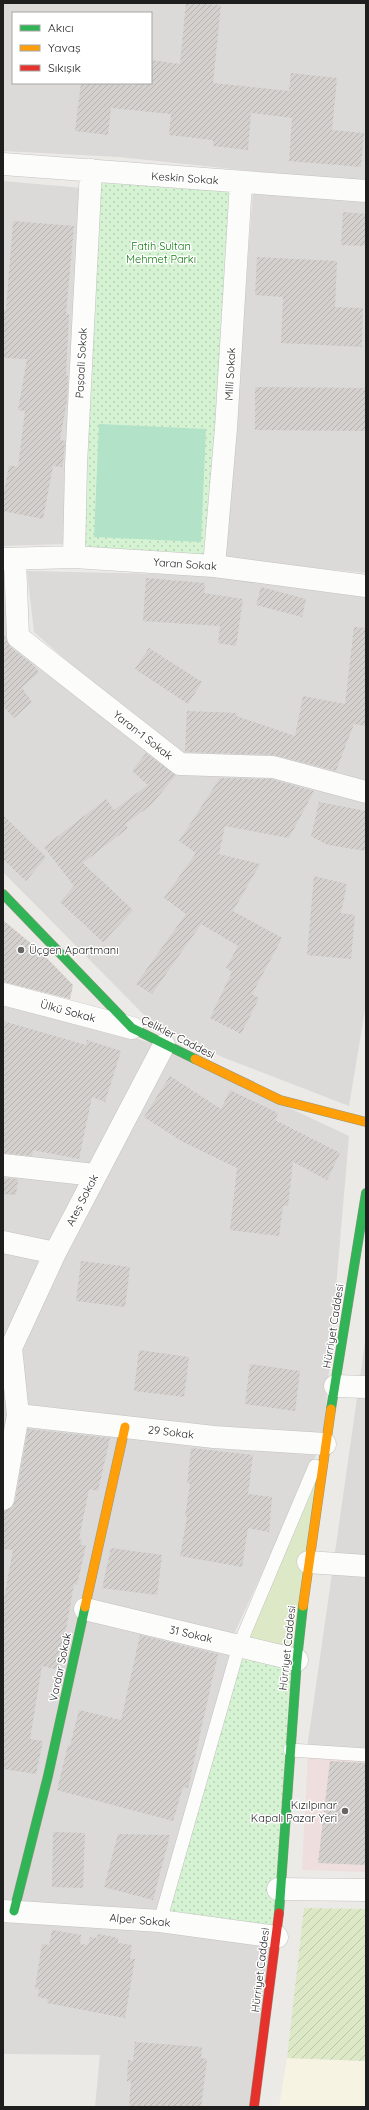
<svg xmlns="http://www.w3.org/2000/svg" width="369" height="2110" font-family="Quicksand,sans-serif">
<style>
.residential{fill:#dbdad8;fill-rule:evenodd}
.commercial{fill:#eededd}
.education{fill:#f6f3e2}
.grass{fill:#dde9c6}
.park{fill:url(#park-dots)}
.garden{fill:url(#garden-furrows)}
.pitch{fill:#b2e3c9}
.building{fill:url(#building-hatch)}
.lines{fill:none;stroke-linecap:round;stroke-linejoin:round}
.lane-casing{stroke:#c3c2c1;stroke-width:14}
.street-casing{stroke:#c3c2c1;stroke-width:23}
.fast-casing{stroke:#96957f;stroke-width:10}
.slow-casing{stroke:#96957f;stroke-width:10}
.jam-casing{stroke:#96957f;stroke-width:10}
.lane{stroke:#fcfcfb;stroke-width:13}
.street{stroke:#fcfcfb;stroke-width:22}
.fast{stroke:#30b455;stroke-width:9}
.slow{stroke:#ff9f0a;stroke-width:9}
.jam{stroke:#e5322d;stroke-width:9}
.poi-dot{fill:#666564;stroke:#fff;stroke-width:1.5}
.labels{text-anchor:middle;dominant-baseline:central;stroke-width:3;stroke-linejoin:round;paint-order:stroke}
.street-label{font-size:11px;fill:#1e1e1e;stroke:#fff}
.park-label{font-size:11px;fill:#0f7c0d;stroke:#fff}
.poi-label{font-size:11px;fill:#1e1e1e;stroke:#fff;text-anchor:start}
</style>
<defs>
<pattern id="park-dots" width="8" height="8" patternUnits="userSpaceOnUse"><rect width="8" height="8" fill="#d5f2d3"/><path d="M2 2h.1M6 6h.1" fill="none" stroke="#b6cfb5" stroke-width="1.8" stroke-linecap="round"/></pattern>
<pattern id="garden-furrows" width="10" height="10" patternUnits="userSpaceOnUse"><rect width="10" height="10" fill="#dde9c6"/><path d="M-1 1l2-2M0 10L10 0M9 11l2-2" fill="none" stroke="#bdc7aa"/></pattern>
<pattern id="building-hatch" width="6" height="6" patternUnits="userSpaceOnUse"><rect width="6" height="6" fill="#d3d0ce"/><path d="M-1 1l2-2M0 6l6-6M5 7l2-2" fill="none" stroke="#b5b2b0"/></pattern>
</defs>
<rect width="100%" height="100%" fill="#eceae7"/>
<path class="residential" d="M3,3H366V183L119,157L3,151ZM13,13H151V83H13Z
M3,181L82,188L64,544L3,546Z
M253,191L366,196V573L225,559Z
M3,566H12L18,643L179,769L273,770L366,797V1004L349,1106L222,1057L148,1019L3,872Z
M27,571L212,575L366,596V787L182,762L34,632Z
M3,996L160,1046L3,1353Z
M164,1049L349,1136L323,1440L235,1632L160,1919L3,1911V1359Z
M366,1335V1752L307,1748Z
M3,1913L276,1938L253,2107H95L100,2055L4,2054Z"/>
<path class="commercial" d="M308,1752L366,1757V1872L302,1870Z"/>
<path class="education" d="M287,2058L366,2061V2107H279Z"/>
<path class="grass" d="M325,1444L297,1660L239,1646Z"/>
<path class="park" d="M95,173L234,185L209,557L80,547Z
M239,1646L297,1660L277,1937L160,1921Z"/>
<path class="garden" d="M304,1908L366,1909V2061L287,2058Z"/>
<path class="pitch" d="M99,424L206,429L201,542L94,537Z"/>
<path class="building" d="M186,3L221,5L213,83L289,91L291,73L337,78L332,130L364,133L361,167L289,161L292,118L251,113L248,150L213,146V140L169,135L171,114L111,108L108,135L75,131L81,83L137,85V83H151V60L180,64Z
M343,212L366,214V246L341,245Z
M13,221L74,226L66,314H69L66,375H68L67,400L60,440L65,441L64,455L62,467L53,466L43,519L3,511V498L9,465L18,467L25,411L18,410L27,359L3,358V310H6Z
M257,257L337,261L335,307L363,308L362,347L281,343L283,297L255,295Z
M255,387L366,388V431L255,430Z
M146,578L205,583L204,593L243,599L236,646L218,643L220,626L143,621Z
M261,587L306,599L302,617L256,605Z
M354,627L366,628V726L354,724L336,771L274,755L185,752L187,711L237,713L236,716L295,736L303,696L345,704Z
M3,632L10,647L31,663L39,672L22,688L32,702L14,718L3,706Z
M149,648L202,682L188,704L135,669Z
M146,753L176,775L151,805L125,824L128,828L83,863L133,910L103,942L60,902L74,886L44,847L106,799L114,810L148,785L132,771Z
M220,778L271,779L314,791L289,838L225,826L219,854L260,864L233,911L282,938L252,994L259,998L241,1034L210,1018L232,972L226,968L238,946L201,924L152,994L136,984L186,914L164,898L196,853L179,841Z
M319,802L366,811V851L328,845L311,836Z
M3,815L46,857L26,881L3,859Z
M314,876L347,884L341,913L355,915L351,959L307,955Z
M3,920L40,951L73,985L70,999L3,982Z
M3,1021L86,1045L87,1040L121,1051L105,1102L92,1097L79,1159L33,1150L32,1156L3,1153Z
M170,1076L221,1109L230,1090L278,1113L275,1120L340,1153L327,1180L293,1162L288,1206H283L279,1236L230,1230L237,1168L183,1142L144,1117Z
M3,1178L18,1179L16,1195L3,1194Z
M81,1261L130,1267L125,1307L76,1301Z
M139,1350L189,1357L184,1397L134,1391Z
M250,1364L300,1371L295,1411L245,1404Z
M28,1429L110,1438L98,1491L89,1489L79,1539L82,1540L81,1545H86L77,1585L74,1584L59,1670L42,1666L30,1739L43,1741L36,1774L3,1769V1604L13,1550L3,1549V1511L12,1507L15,1501Z
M191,1448L253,1455L248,1494L272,1497L269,1532L248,1528L242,1567L180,1556L187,1517L185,1516L190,1484L187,1483Z
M111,1548L162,1555L157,1595L102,1588Z
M140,1635L218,1654L188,1788L183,1787L173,1821L57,1790L68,1745L70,1746L79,1710L121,1720Z
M330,1761L366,1763V1865L318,1863Z
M53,1832L85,1833L83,1888L52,1887Z
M118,1834L170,1835L153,1900L104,1887Z
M52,1930L81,1935L80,1944L88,1945L90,1937L97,1938L98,1934L118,1938V1943L132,1945L130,1959H135L125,2018L47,2003L48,1999L38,1997L39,1989L35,1988L42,1944L49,1945Z
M135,2042L202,2047L201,2058L207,2059L201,2107H129L131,2082L127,2081L128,2060L133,2061Z"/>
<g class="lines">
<defs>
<path id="lane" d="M290,1750L366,1755
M160,1921L239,1646L315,1466"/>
<path id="street" d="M3,164L366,191
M74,557L76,465L91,170
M3,559L74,557L214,566L366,586
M15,559L18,637L180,764L273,767L366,792
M214,566L226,428L241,182
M3,994L132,1028
M3,1165L95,1175
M3,1242L55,1253
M3,1356L11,1348L55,1253L164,1045
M335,1386L366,1387
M18,1415L214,1437L325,1444
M3,1499L18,1415L11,1348
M308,1562L366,1566
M85,1609L297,1660
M278,1889L366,1890
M3,1911L160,1921L277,1937"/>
<path id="fast" d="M3,894L132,1028L195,1059
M331,1409L366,1193
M14,1911L48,1776L85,1607
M279,1913L297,1660L303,1606"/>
<path id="slow" d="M195,1059L280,1100L366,1122
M303,1606L331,1409
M85,1607L125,1427"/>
<path id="jam" d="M254,2107L279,1913"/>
</defs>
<use href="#lane" class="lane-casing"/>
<use href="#street" class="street-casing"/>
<use href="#fast" class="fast-casing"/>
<use href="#slow" class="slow-casing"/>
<use href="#jam" class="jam-casing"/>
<use href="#lane" class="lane"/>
<use href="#street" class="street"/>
<use href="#fast" class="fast"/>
<use href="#slow" class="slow"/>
<use href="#jam" class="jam"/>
</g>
<g class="poi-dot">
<circle cx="21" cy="950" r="4"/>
<circle cx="345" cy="1811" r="4"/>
</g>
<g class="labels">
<g class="street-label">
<text transform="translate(185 178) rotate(4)">Keskin Sokak</text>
<text transform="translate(81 363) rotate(-87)">Paşaali Sokak</text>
<text transform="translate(230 374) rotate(-87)">Milli Sokak</text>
<text transform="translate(185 564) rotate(4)">Yaran Sokak</text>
<text transform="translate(143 735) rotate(38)">Yaran-1 Sokak</text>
<text transform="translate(68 1011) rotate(15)">Ülkü Sokak</text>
<text transform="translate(178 1037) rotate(27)">Çelikler Caddesi</text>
<text transform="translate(82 1200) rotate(-63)">Ateş Sokak</text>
<text transform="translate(333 1326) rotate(-81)">Hürriyet Caddesi</text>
<text transform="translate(171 1432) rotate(7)">29 Sokak</text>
<text transform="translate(191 1634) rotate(13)">31 Sokak</text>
<text transform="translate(287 1648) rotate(-84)">Hürriyet Caddesi</text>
<text transform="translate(60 1667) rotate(-78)">Vardar Sokak</text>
<text transform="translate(140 1920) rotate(5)">Alper Sokak</text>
<text transform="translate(260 1970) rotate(-83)">Hürriyet Caddesi</text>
</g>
<g class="park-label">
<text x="161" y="246">Fatih Sultan<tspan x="161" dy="13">Mehmet Parkı</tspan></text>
</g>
<g class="poi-label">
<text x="29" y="950">Üçgen Apartmanı</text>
<text x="337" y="1805" text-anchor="end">Kızılpınar<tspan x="337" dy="13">Kapalı Pazar Yeri</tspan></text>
</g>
</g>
<rect width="369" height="2110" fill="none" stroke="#1e1e1e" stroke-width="8"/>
<rect x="12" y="12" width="140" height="72" fill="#ffffff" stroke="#a5a5a5"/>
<rect x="20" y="25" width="20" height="6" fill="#30b455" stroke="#a5a5a5"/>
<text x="48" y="32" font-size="12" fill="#1e1e1e">Akıcı</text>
<rect x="20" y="45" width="20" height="6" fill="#ff9f0a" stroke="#a5a5a5"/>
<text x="48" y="52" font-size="12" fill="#1e1e1e">Yavaş</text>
<rect x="20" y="65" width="20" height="6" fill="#e5322d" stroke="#a5a5a5"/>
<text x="48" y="72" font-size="12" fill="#1e1e1e">Sıkışık</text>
</svg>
